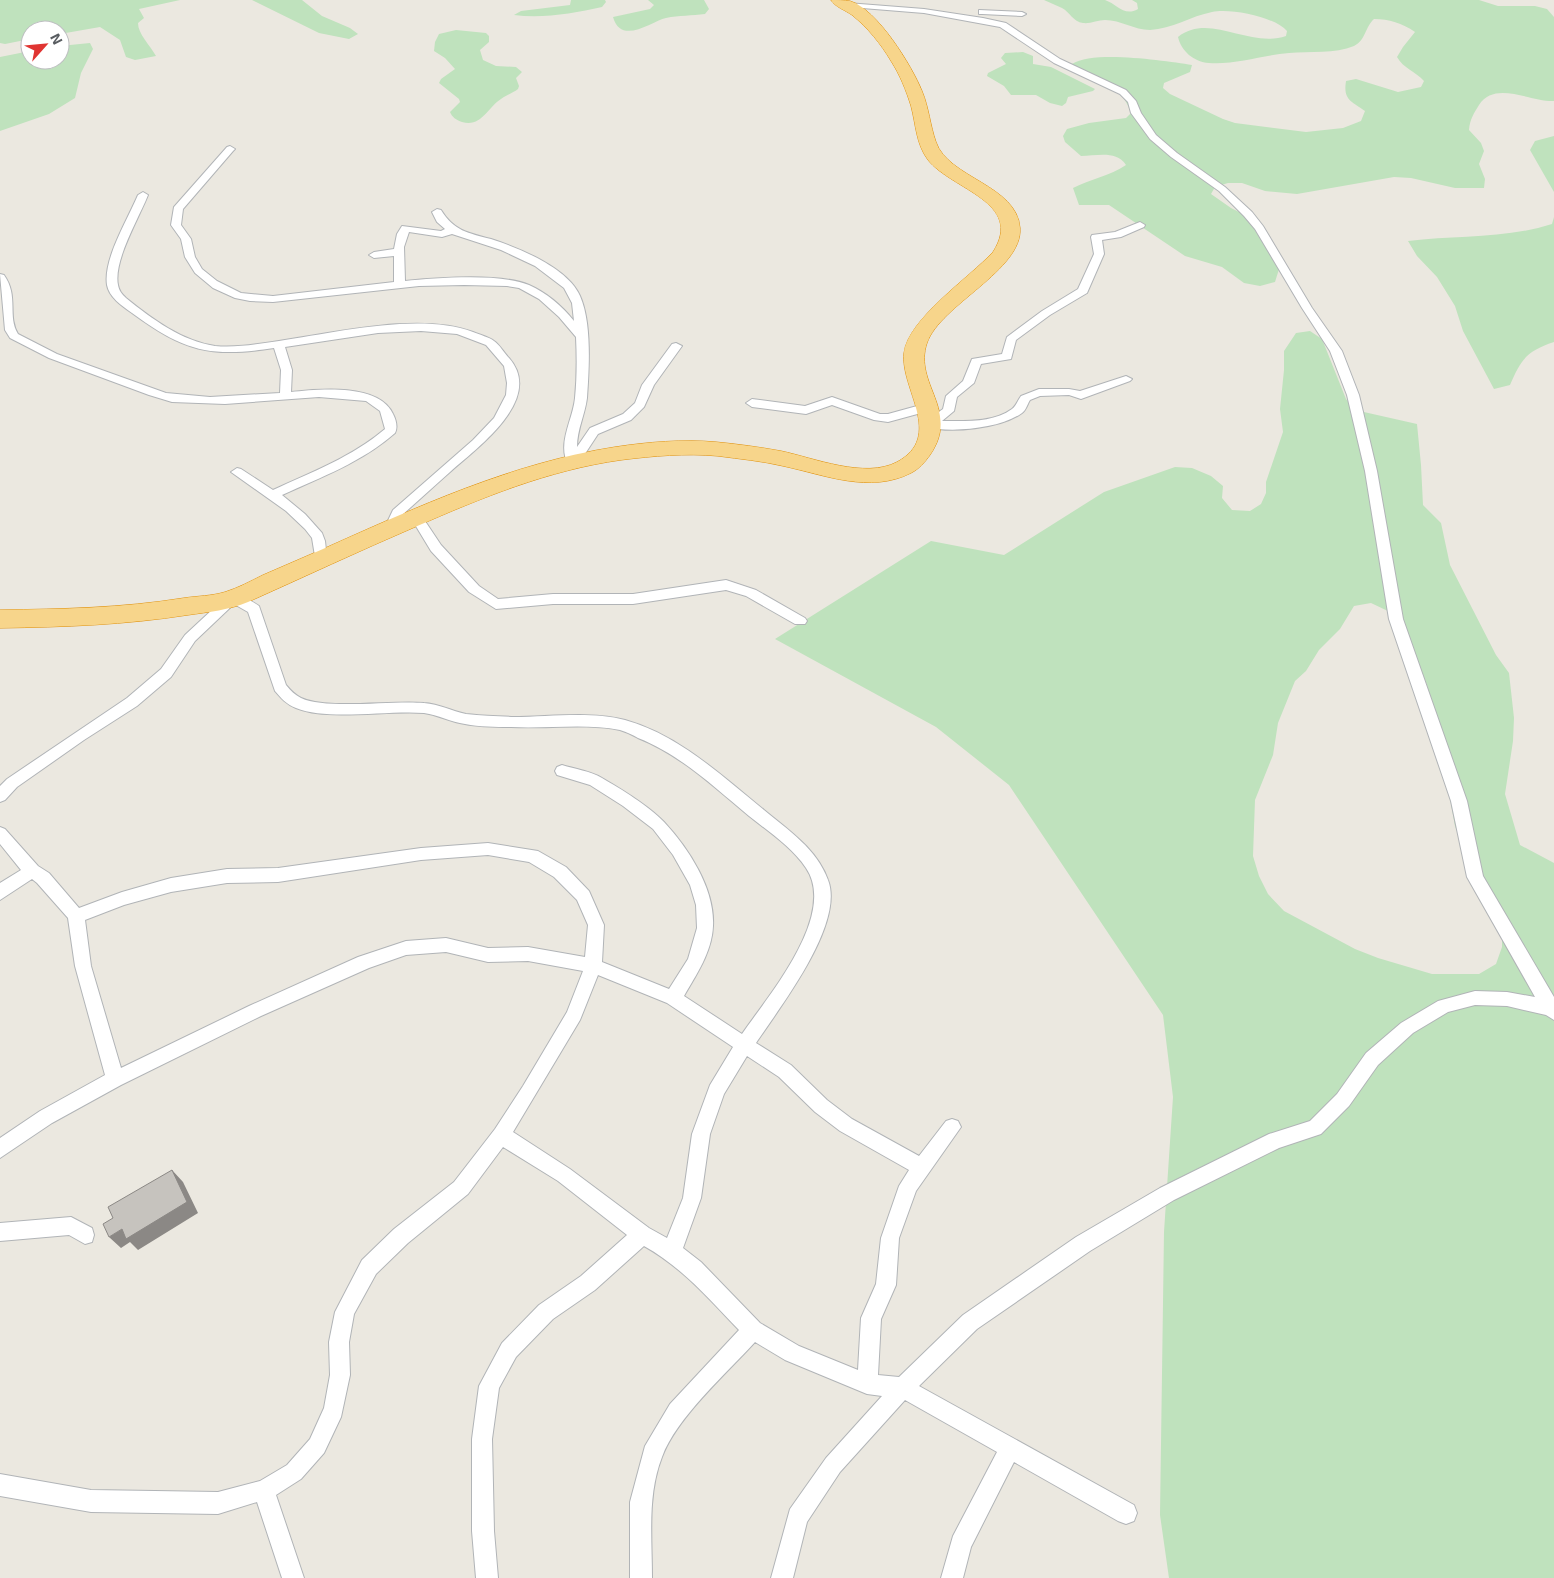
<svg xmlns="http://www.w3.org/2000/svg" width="1554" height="1578" font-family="'Exo 2',sans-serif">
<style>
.green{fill:#bfe2bd;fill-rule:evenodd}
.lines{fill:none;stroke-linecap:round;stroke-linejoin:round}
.street-casing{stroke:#b1b4b7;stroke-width:2}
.highway-casing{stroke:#e0910b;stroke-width:1}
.street{fill:#fff;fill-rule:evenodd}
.highway{fill:#f7d58b;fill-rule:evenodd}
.shaded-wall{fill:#8b8885}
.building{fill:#c6c3be;stroke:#8b8885}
</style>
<rect width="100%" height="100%" fill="#ebe8e0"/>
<path class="green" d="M0,0H180L139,9L144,18L138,23C138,34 150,45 156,56L135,60L126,57L120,40L100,27L60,34V30H30V39L5,44L0,43Z
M252,0H302L322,16L350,28L358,34L349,39L319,33Z
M571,0H605L606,2L602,7C574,13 543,19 514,15L521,11L570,5Z
M648,0H704L709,9L705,14C692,16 679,15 666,18C652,21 621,46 613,17L650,9L654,5Z
M1044,0C1057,0 1095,0 1105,0C1117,4 1124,17 1138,9L1137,3L1132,0H1479L1498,6H1535L1547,9L1554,17V101C1530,102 1495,80 1479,105C1474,113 1470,119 1469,130L1481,143L1484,151L1479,164L1485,179L1484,188H1455L1411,178L1394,177L1297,194L1265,191L1242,183H1228L1215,187L1211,194L1231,208L1247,216L1280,266L1275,282L1260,286L1244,283L1222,267L1185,256L1109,205H1079L1073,188C1090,179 1110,176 1126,165C1116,150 1097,156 1081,156L1065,142L1063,136L1067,129L1089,123L1126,118L1131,113C1119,77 1091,85 1072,64C1094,50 1165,61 1192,65L1190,72L1164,83L1163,88L1170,94L1223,119L1235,123L1306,132L1343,128L1361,121L1365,111C1351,101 1343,100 1346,81L1356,79L1398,92L1421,87L1424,81C1416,72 1403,68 1397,57L1403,47L1415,32C1402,23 1389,19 1374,19C1365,27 1366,40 1354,46C1335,54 1310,51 1289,53C1263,55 1235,65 1209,63C1194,62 1181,51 1178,37C1210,12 1249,49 1286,36L1287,31C1275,17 1231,8 1212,12C1191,16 1172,29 1150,30C1134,30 1121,20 1105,20C1098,20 1090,24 1083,23C1073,22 1070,12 1062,8C1056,5 1050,3 1044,0Z
M456,30L486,33L489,36V42L480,50L483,60L496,66L516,67L522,72L516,78L519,86L518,89C513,93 506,95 501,99C488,107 481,128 462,122C456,120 452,117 450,112L460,102L459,99L439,83L441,79L455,69L445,58L434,51L435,42L439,34Z
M90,43L93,49L81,73L75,98L49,114L0,131V57L30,51V60H60V46Z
M1023,52L1033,56V64L1051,67L1095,89L1093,91L1068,97L1066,103L1062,106L1050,103L1036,95H1011L1004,86L987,76L988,73L1006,64L1001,58L1005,53Z
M1554,136V192L1530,150L1535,141Z
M1554,217V342C1527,351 1521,359 1510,385L1494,389L1463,331L1455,306L1437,277L1417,256L1408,241C1456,235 1505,239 1552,224Z
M1310,331L1322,339L1346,399L1355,410L1417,424L1421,465L1423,505L1441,523L1450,565L1496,655L1509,673L1514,718L1513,741L1505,794L1520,845L1554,863V1578H1169L1160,1515L1164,1232L1173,1097L1163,1015L1009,785L936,727L775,639L931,541L1004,555L1104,492L1175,467L1192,468L1211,476L1223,486L1222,498L1232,510L1250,511L1261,504L1266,493V482L1283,432L1280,409L1284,370V351L1296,333ZM1371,603L1390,612L1415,655L1427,685L1435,716L1455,826L1470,867L1502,929V947L1496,964L1479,974H1432L1378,958L1355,949L1284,911L1268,894L1259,876L1253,856L1255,800L1273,755L1278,723L1295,681L1306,671L1319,650L1340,629L1354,606Z"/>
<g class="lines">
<defs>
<path id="street" d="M847,3L924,9L983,18L1006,23L1060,59L1126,90L1136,101L1141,113L1156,135L1177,153L1225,187L1252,212L1263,226L1312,308L1342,351L1359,395L1377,471L1403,619L1467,801L1483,876L1554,997V1020L1546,1015L1507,1006L1475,1005L1448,1012L1413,1033L1378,1065L1349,1106L1321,1134L1279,1148L1174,1200L1090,1251L977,1329L919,1386L1134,1505L1137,1513L1134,1521L1126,1524L1118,1521L1014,1462L971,1547L963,1578H941L953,1536L997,1452L905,1400L840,1472L807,1522L793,1578H771L790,1509L826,1458L882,1396L867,1394L785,1360L755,1342C727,1373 676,1418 662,1457C647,1495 652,1538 652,1578H630V1502L645,1446L670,1404L739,1330C709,1299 682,1267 644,1246L595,1290L553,1319L516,1357L499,1388L492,1439L494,1531L498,1578H476L472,1531V1439L479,1386L502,1343L539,1305L581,1276L627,1235L558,1181L503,1147L468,1194L408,1243L376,1274L354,1314L349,1342L350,1375L341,1417L324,1453L301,1479L276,1495L304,1578H282L257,1502L218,1514L91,1512L0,1496V1474L91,1490L218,1492L260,1481L287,1465L310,1439L324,1408L330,1375L329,1342L335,1312L362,1260L394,1229L454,1182L495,1129L523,1086L567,1012L583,971L528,961L488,962L446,952L406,955L369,968L261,1016L121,1085L52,1123L0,1158V1138L40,1111L105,1075L75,966L68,918L37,883L32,879L0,900V883L21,870L0,844V827L5,829L38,866L49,873L79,908L122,892L171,878L227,869L278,868L421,848L488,843L538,851L566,867L589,891L604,925L602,962L669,989L688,959L697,928L696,905L690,885L673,855L653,829L623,806L590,785L557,775L555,771L557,767L562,765C575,769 590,771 602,778C621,789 649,806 664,822C689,849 715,889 713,926C712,952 696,975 684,996L742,1034C768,996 838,915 806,868C792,847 769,832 749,816C714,787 681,755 638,738C633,735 627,732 620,730C585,723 547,729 511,727C496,727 480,727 465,724C451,722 438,715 424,713C388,710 327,721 296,708C286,704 281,698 275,691L248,612L234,604L195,641L171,677L137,706L84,740L17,787L5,800L0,802V786L7,779L127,698L161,669L185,635L227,596C238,593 250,600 259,606L286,685C291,691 295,695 301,698C326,710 393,700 424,703C439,704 452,711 466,714C481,716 499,716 514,717C548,717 592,711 625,720C679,735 722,776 764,810C788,830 817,849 828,880C845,924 780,1007 756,1043L791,1065L827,1100L852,1119L919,1156L946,1121L952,1119L958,1121L961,1127L916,1191L899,1238L896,1285L881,1319L878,1375L899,1377L963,1315L1076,1237L1160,1188L1269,1134L1310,1121L1337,1094L1366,1053L1401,1023L1438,1001L1475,991L1507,992L1535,997L1467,877L1451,801L1389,619L1365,471L1347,395L1330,351L1302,308L1255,229L1244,216L1219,191L1171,157L1150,139L1131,113L1128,102L1120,94L1054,63L1000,27L924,13L850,7H847ZM488,855L529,862L554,877L577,900L588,925L585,957L528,947L488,948L446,938L406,941L358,957L249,1006L121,1068L91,966L85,920L124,905L171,892L227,883L278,882L421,860ZM598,975L667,1003L733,1047L710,1085L692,1134L683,1198L667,1238L649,1228L570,1169L513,1132L580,1020ZM747,1056L779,1077L815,1112L840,1131L909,1170L899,1186L881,1238L876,1284L861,1318L858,1370L799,1346L760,1323L701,1262L683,1248L701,1198L710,1134L724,1094Z
M979,10L1022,12L1026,14L1022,16L982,14H979Z
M230,146L235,149L233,151L183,209L181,225L191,239L195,257L202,269L217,281L241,293L273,296L394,282V256L374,258L369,255L374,252L394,249L397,234L402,226L441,231L445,229L437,222L432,212L437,209L441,210C454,231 468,233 491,239C519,248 568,268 580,296C592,323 589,369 587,398C585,415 577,429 577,447L590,428L623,414L635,403L642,385L672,344L676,343L682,346L654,385L644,407L631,420L598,434L577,466H569C556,444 573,420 575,398C577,378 577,357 576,337L559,317L539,299L519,288L507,286L464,285L419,286L273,302L250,301L235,298L213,288L195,273L185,257L181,239L171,225L174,207L227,147ZM409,232L442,237L452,234L501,250L535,266L564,288L572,303L574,321C562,306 547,293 529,285C501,273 436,278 405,281L404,247Z
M143,192L148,195C139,218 113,261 118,285C119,291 122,294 126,298C152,319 182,341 215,346C236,348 258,344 279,341C335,333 420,312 473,332C480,335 489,337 494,341C500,345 504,353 509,358C545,399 477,448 450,472C434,486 418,501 402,515L395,532L390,533L384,529L393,510L473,440L494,418L506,395L507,383L504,366L486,345L457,334L421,331L378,333L285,347L292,370L291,392C319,389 379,383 393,414C396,420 398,427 395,433C362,462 322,477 282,495L305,514L322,533L325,541L327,559L326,562H316L312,538L305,529L286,511L231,472L237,468L241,469L273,490C312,472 352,457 385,429L380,411L366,401L319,397L225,404L172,402L149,395L49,358L10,338L5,330L0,274L4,275C19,296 7,316 18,334L57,354L166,393L210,397L280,393L281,370L274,348C209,358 184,351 132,313C122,306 109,297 107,285C103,259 128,219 138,195Z
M1140,222L1145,225L1144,227L1121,237L1102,240L1104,254L1087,293L1050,315L1016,340L1011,359L981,364L974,383L957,397L954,411L942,421C965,421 993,423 1012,409C1016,406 1018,400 1021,396L1039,389H1069L1080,391L1126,376L1132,379L1130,381L1081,399L1069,395L1040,396L1030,400C1027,405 1026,410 1022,413C1000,429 951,433 926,427L924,424L926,421L943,409L946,396L963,381L972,359L1002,354L1007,337L1042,311L1078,289L1094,254L1091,237L1092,235L1115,232Z
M832,397L880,414H888L928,403L934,407L932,410L888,422L874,420L832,405L806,414L752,407L746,403L752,399L805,406Z
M417,514L421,515L441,545L479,586L498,599L553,594H633L726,580L756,590L805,618L807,621L805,624H795L746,596L726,590L633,604H553L496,609L469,592L431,551L411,518Z
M71,1217L92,1228L94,1235L92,1242L85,1244L69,1235L0,1241V1223Z"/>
<path id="highway" d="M831,0C837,0 844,0 850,1C877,9 912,66 922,91C929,108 930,125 936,142C948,178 1017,185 1020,228C1023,270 940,305 927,343C913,384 961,410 930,455C925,462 919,469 911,473C870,494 825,475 783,466C762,461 740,459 718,456C686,453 653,456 621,460C549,470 481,498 415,527C359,551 304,577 248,602C229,610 209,612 188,615C124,625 65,627 0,628V610C62,609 122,608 184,598C197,596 212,596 225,592C238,588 251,581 263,575C283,566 303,558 323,549C417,507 512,463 615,447C648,442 683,439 716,442C737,444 759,447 781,451C814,458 865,479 897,462C945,436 900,389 904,353C908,319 969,278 993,252C1025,202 952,190 928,160C916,144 916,125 911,106C906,90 900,75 891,61C881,44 868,28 852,15C845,10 835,7 831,0Z"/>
</defs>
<use href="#street" class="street-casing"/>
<use href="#highway" class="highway-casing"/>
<use href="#street" class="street"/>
<use href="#highway" class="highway"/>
</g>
<path class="shaded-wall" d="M172,1170L183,1182L198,1213L138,1250L130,1242L121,1248L109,1237L122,1229Z"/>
<path class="building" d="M172,1170L187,1202L126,1239L122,1229L109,1237L103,1224L113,1218L108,1207Z"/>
<g transform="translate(45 45) rotate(63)"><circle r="24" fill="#ffffff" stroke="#bdbec0"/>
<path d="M0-4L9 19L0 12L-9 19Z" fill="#e03532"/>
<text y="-8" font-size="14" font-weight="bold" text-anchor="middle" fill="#595d61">N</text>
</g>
</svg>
